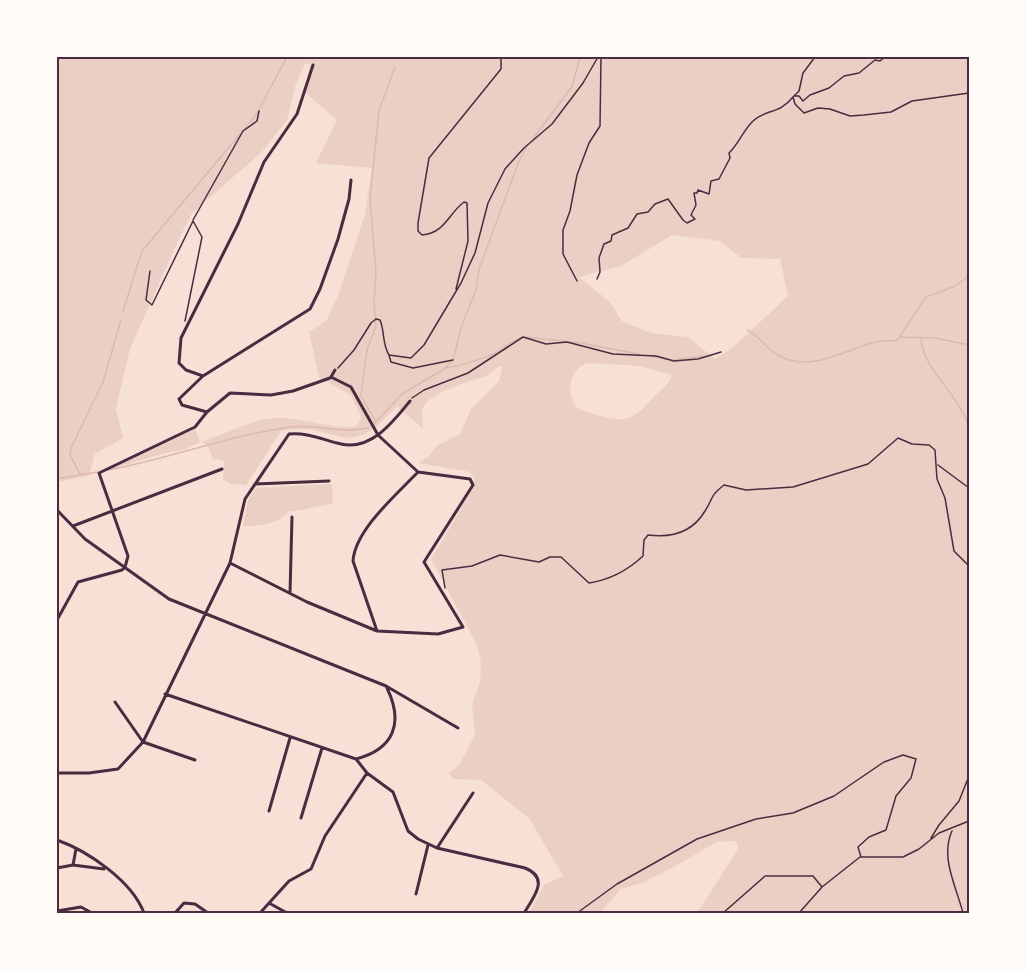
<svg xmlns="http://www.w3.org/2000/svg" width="1026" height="970" font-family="Jost,sans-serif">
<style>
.green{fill:#ebcfc5;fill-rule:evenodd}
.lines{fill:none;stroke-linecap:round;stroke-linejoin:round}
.stream{stroke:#dcb8b0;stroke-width:1.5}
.path{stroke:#4a2c40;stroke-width:1.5}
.minor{stroke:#4a2c40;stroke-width:3}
.neatline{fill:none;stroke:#4a2c40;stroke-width:2}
</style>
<rect width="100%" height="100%" fill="#f7e1d7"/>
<path class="green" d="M57,57H969V913H697L737,851L738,844L734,841L716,842L674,867L642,883L621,889L600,913H529L544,885L563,876L529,818L481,780L454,779L449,773L459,765L475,735L472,704L480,682L481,664L477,645L431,559L473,489L471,486L475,479L470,472L418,463L428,457L438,445L460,434L471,409L499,381L502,367L500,366C494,369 491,375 484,377C467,382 430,392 422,409L423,429L397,406C344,466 341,420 281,431L246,485L231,484L223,479L224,462L218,459L213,460L209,448L202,442C222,435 254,419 274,418C296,416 342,432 357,426L361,417L351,395L319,377L309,332L327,320L339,293L365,214L372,168L316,163L337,120L306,93L313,65L305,63L295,87L287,120L261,153L192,213L178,241L130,349L116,409L123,438L95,454L89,476L57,482ZM672,235L720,241L741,258L780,259L788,296L732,348L715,359L688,337L651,333L622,321L610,302L579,277L621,266ZM588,363L640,366L672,375C669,386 659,390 652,399C631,423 621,423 591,413C585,411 578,410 575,405C565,389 571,368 588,363Z
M195,429L200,442L186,449L162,454L105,471Z
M332,484L333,504C320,505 298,512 290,511C277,524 261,526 243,526L248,500L256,488Z"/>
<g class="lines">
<path class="stream" d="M57,58V57
M532,140L572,87L580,57
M123,311L142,251L256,115L287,57
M747,330C760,336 767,350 779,356C822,377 861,335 895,341L900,337L935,338L969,345
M900,336L926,297L955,286L969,276
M525,337L580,343L639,354
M921,338C922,369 959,393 969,428
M650,356L666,359
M673,360L704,356
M446,368C459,366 491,357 500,350C507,345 512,341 521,338
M376,422L361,396L367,350L376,326L374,302L376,273L370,198L379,111L395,67
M375,423L402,394L444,369L453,360L462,325L476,290L479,269L519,161L527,146
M108,470C170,459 228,435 291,427C318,424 339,434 368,428
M80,474L70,455L71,448L103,382L121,320
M57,479L97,472"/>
<path class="path" d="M815,57L803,73L799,91L793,97L795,104L804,113L818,108L830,109L850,116L864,115L891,112L912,101L969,93
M795,96H799L803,101L810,95L829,88L844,76L859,73L875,60L880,61L885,57
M193,220L243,131L257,121L259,111
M150,271L146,300L152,305L193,221L202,237L185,321
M597,279L600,272L599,258L604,244L611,241L612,235L628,228L637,214L648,212L655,204L668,199L683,220L687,223L695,219L691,215L696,205L694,193H697L698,190L709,194L711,181L719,179L730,158L729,153C738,145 743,131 752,122C764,109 779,115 793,97
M577,281L563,254V230L570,211L577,175L589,143L600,126L601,57
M456,289L468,241L467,203L464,202C448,214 445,233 422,235L418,231V223L429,158L501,69V57
M389,355L391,362L413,368L453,360
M338,368L354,350L371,323L376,319L380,320C385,332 382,344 389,355L411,358L424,345L461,283L475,253L488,203L505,169L524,148L552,124L583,83L598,57
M412,398L424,390L468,373L523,337L546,344L567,342L613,354L656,356L674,361L698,359L721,352
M938,465L969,488
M445,588L442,570L472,566L500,555L539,562L550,557H561L589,583C609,580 628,570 643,556L644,540L648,535C671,538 692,533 705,511C714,497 709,497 724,485L746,490L793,487L868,464L898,438L912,444L929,445L935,450L937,479L945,498L954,551L969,566
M952,831C940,857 956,886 963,913
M931,838L939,825L959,801L969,776
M577,913L617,884L697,839L756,819L793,813L834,796L884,762L903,755L916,759L911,778L896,796L886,830L869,837L858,847L861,857H903L919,849L939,833L969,821
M723,913L765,876H813L822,887
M799,913L822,887L860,857"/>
<path class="minor" d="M203,376L186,370L179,363L181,338L238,224L264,162L297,114L313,65
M331,377L335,370
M207,412L182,405L179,399L203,376L310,309L320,289L338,239L349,199L351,180
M255,484L329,481
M57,510L85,539L169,599L386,686L458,728
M73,526L222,469
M57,532V552
M230,563L307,602L377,631L438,634L463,627L424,562L473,485L470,479L418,472L378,435L351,387L331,377
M125,567L128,556L99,473L195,427L207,412L230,393L271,395L293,391L330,378
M290,593L292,517
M57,620L78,582L122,570L125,567
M377,631L353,561C355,530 397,494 418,472
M165,694L356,759
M115,702L143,742L195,760
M356,759L367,773L393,792L408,831L418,839L437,848L525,868C550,878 534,897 524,913
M356,759C394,749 404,723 387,688
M57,773H89L118,769L143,742L230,563L245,499L289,434C307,432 323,440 341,444C371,451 393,422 410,401
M269,811L290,738
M301,818L322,748
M57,840C88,851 132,881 144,913
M437,848L473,793
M73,865L76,849
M57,868L73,865L104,869
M416,894L428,845
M269,903L287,913
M57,911L81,907L92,913
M175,913L184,903L195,904L208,913
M260,913L289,881L311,869L325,836L367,773"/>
</g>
<rect width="1026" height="970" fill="none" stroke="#fffaf5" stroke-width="117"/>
<rect x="58" y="58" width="910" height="854" class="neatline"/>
</svg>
